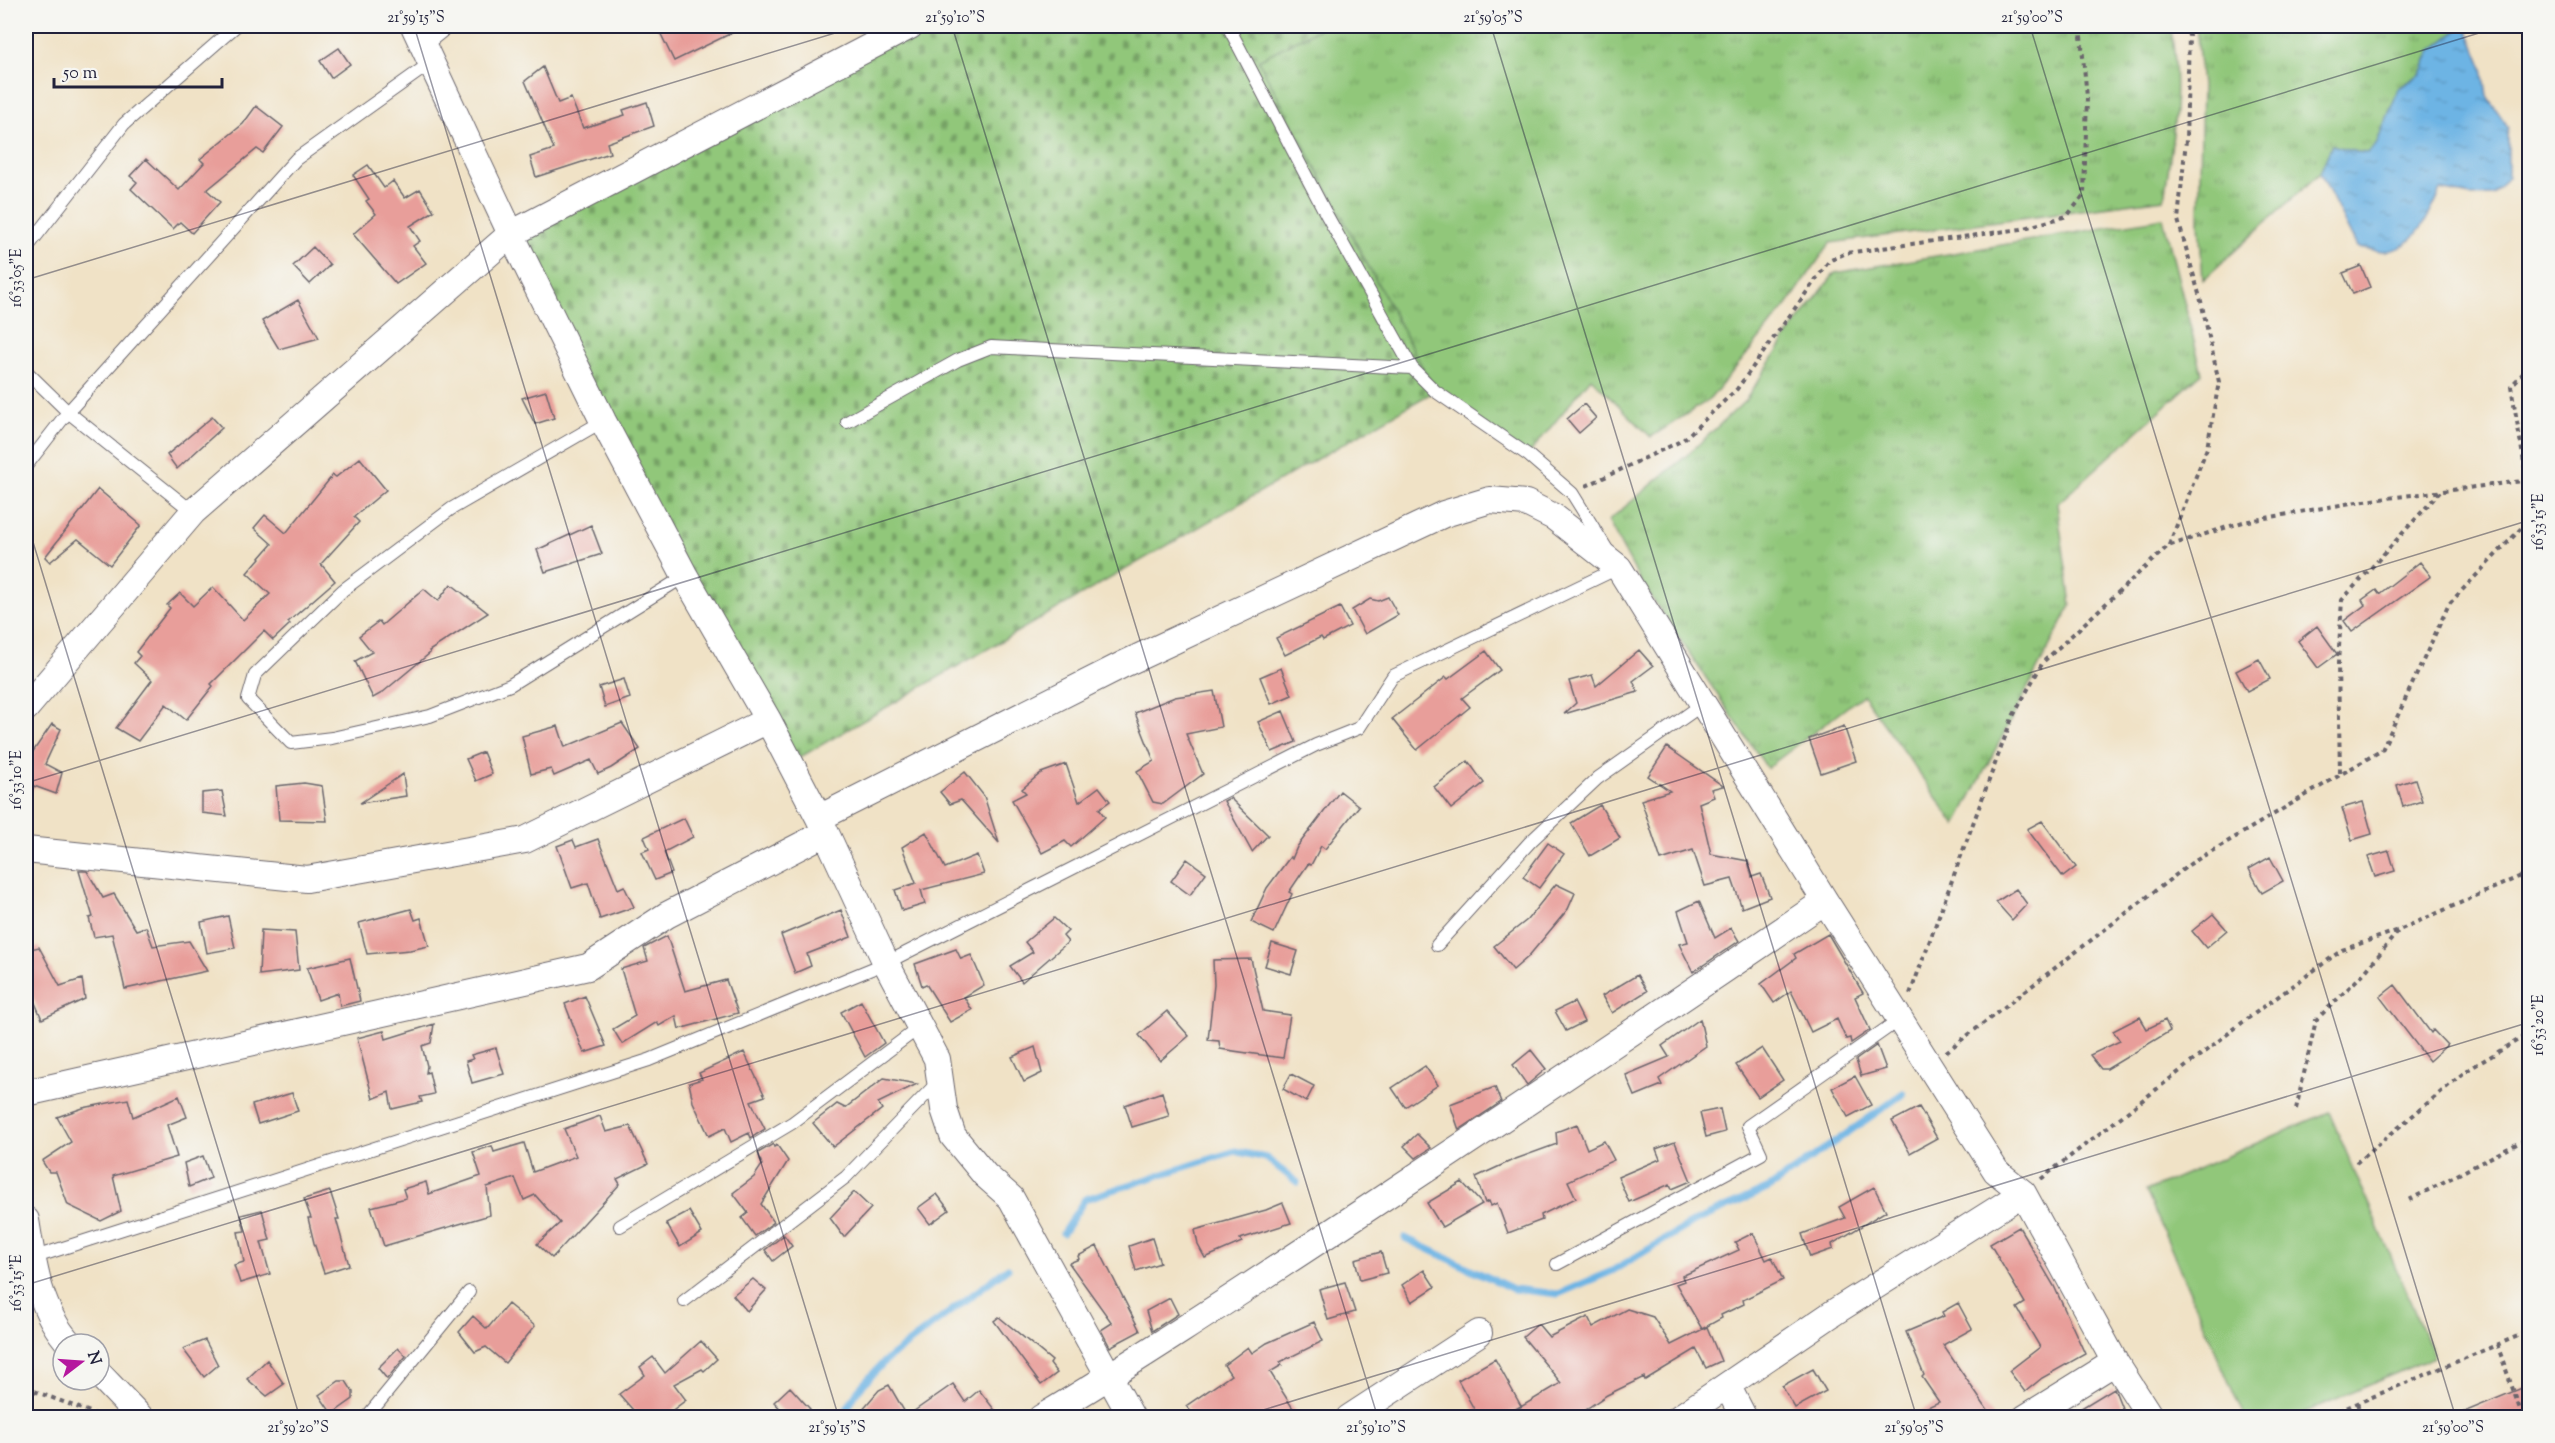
<svg xmlns="http://www.w3.org/2000/svg" width="2555" height="1443" font-family="'Sorts Mill Goudy',serif">
<style>
.grass{fill:url(#grass-tufts);stroke:#5a745a;stroke-width:1.5}
.cemetery{fill:url(#cemetery-stones);stroke:#5a745a;stroke-width:1.5}
.pitch{fill:#91c77a;stroke:#5a745a;stroke-width:1.5}
.water{fill:url(#water-ripples);stroke:#486b90;stroke-width:1.5}
.lines{fill:none;stroke-linecap:round;stroke-linejoin:round}
.stream{stroke:#6db4e4;stroke-width:7}
.building{fill:#e89e9a}
.service-casing{stroke:#6a656c;stroke-width:14}
.minor-casing{stroke:#6a656c;stroke-width:28}
.path{stroke:#6a656c;stroke-width:4;stroke-dasharray:4.5 4.5;stroke-linecap:butt}
.service{stroke:#fff;stroke-width:12}
.minor{stroke:#fff;stroke-width:26}
.ticks{fill:none;stroke:#22223b;stroke-width:1.5;stroke-opacity:0.45}
.neatline{fill:none;stroke:#22223b;stroke-width:2}
.ticks-label{font-size:15px;text-anchor:middle;fill:#22223b}
</style>
<defs>
<pattern id="grass-tufts" width="24" height="20" patternUnits="userSpaceOnUse" patternTransform="scale(1.5)"><rect width="24" height="20" fill="#91c77a"/><path d="M3 7l-1-3M5 7V3M7 7l1-3M15 17l-1-3M17 17v-4M19 17l1-3" fill="none" stroke="#76a165"/></pattern>
<pattern id="cemetery-stones" width="16" height="16" patternUnits="userSpaceOnUse" patternTransform="scale(1.5)"><rect width="16" height="16" fill="#91c77a"/><path d="M2 7V4a2 2 0 0 1 4 0v3zM10 15v-3a2 2 0 0 1 4 0v3z" fill="#76a165"/></pattern>
<pattern id="water-ripples" width="26" height="14" patternUnits="userSpaceOnUse" patternTransform="scale(1.5)"><rect width="26" height="14" fill="#6db4e4"/><path d="M2 4q2-2 4 0t4 0M15 11q2-2 4 0t4 0" fill="none" stroke="#5992ba"/></pattern>
</defs>
<rect width="100%" height="100%" fill="#f6f6f2"/>
<filter id="ink" filterUnits="userSpaceOnUse"><feTurbulence type="fractalNoise" baseFrequency=".0167" numOctaves="2"/><feDisplacementMap in="SourceGraphic" scale="12" xChannelSelector="R" yChannelSelector="G"/><feConvolveMatrix kernelMatrix="1 2 1 2 8 2 1 2 1" color-interpolation-filters="sRGB"/></filter>
<filter id="wash" filterUnits="userSpaceOnUse"><feTurbulence type="fractalNoise" baseFrequency=".008" numOctaves="4" result="noise"/><feDisplacementMap in="SourceGraphic" scale="24" xChannelSelector="R" yChannelSelector="G"/><feGaussianBlur stdDeviation="1.35" result="paint"/><feColorMatrix in="noise" values="0 0 0 0 0 0 0 0 0 0 0 0 0 0 0 0 0 1.4 0 .05"/><feComposite in="paint" operator="in"/></filter>
<g filter="url(#wash)">
<rect width="100%" height="100%" fill="#f0e2c6"/>
<path class="grass" d="M1324,26H2170C2182,84 2173,141 2164,199L1830,243L1788,304L1710,399L1651,437L1591,378L1528,455L1435,391L1258,60Z
M2196,26H2463L2431,51L2421,74L2399,88L2376,145L2368,153L2356,152L2332,145L2320,173L2203,280L2199,223L2202,85Z
M2163,218L2202,373L2057,504L2071,605L1956,825L1863,695L1767,768L1641,582L1608,521L1686,456L1745,401L1790,332L1835,273Z"/>
<path class="cemetery" d="M910,26H1324L1258,60L1435,391L790,763L511,234Z"/>
<path class="pitch" d="M2329,1112L2434,1357L2294,1417H2244L2146,1191Z"/>
<path class="water" d="M2463,26H2466L2483,68L2487,96L2508,127V177L2493,195L2470,196L2441,190C2431,213 2415,249 2386,251C2377,252 2366,248 2357,247L2320,173L2332,145L2356,152L2368,153L2376,145L2399,88L2421,74L2431,51Z"/>
<g class="lines">
<path class="stream" d="M1063,1233L1085,1199L1235,1151L1266,1158L1297,1182
M1405,1238L1513,1289L1558,1294L1612,1271L1696,1221L1769,1188L1903,1094
M842,1418L858,1390L885,1361L1008,1268"/>
</g>
<g id="blocks">
<path class="building" d="M657,26H746L674,61Z
M339,48L350,64L331,78L320,61Z
M543,67L558,103L571,98L583,128L625,115L623,110L647,102L654,126L607,143L610,153L536,177L530,157L554,149L525,81Z
M256,106L283,127L263,153L257,149L207,190L220,202L192,233L180,222L173,229L131,189L137,182L130,176L146,159L179,190L204,163L200,159L243,124Z
M368,165L384,188L393,181L405,198L420,189L434,211L410,226L420,241L413,246L426,263L396,284L353,234L376,214L366,201L369,199L353,175Z
M313,247L330,265L310,284L293,266Z
M2361,266L2370,287L2353,294L2343,273Z
M298,300L319,338L279,349L262,321Z
M546,391L554,418L535,424L522,398Z
M1584,404L1596,418L1579,433L1567,419Z
M212,417L222,428L177,469L167,455Z
M360,458L386,490L354,517L359,522L321,564L335,581L288,622L290,624L273,640L264,631L211,684L213,686L186,720L166,704L138,741L116,728L152,680L134,663L140,656L136,652L170,608L167,605L180,593L193,606L213,587L243,620L270,594L247,573L272,544L254,528L265,515L286,533L333,475L336,477Z
M98,489L141,525L110,565L78,539L50,562L45,557Z
M591,525L602,554L545,572L537,550Z
M2420,562L2431,576L2352,632L2344,621L2365,605L2362,600L2376,590L2379,594Z
M451,584L488,613L429,651L430,653L382,693L373,698L355,661L372,652L359,636L379,621L382,625L424,589L438,601Z
M1388,597L1398,615L1365,634L1352,610L1370,599L1378,601Z
M1340,607L1350,626L1323,640L1321,637L1285,655L1276,638Z
M2317,626L2337,654L2318,668L2298,641Z
M1639,650L1653,666L1633,681L1638,692L1564,714L1576,703L1569,681L1592,675L1596,686Z
M1486,651L1500,670L1462,698L1470,707L1417,750L1392,719L1446,677L1448,679Z
M2259,659L2270,679L2247,691L2236,671Z
M1281,668L1292,695L1271,704L1260,677Z
M624,679L630,698L605,707L599,687Z
M1214,691L1221,727L1186,734L1203,774L1163,804L1153,802L1137,771L1154,761L1135,713L1175,697Z
M1283,711L1296,742L1272,752L1258,722Z
M622,723L640,749L611,768L598,774L591,760L554,776L551,769L531,774L522,736L558,726L565,747Z
M52,724L61,729L45,764L62,773L56,794L34,786L26,803V753L30,756Z
M1844,726L1856,761L1821,773L1809,739Z
M1667,747L1723,786L1711,789L1714,797L1699,803L1711,854L1748,861L1752,877L1761,874L1770,897L1742,908L1732,879L1705,886L1693,850L1661,860L1641,800L1670,791L1648,776Z
M483,752L492,774L476,781L466,759Z
M1468,761L1484,783L1451,809L1434,787Z
M1066,764L1079,802L1099,787L1110,801L1099,809L1105,817L1071,847L1065,841L1042,853L1012,800L1026,793L1022,789L1041,773Z
M965,772L984,796L999,843L961,800L950,804L940,792Z
M403,774L406,796L360,803Z
M2415,779L2422,801L2403,807L2397,785Z
M304,783L322,786L327,821L279,820L276,786Z
M222,791L227,816L202,813V793Z
M1340,791L1359,806L1325,849L1321,846L1311,865L1308,864L1289,892L1292,894L1274,933L1251,922L1267,888L1290,857L1292,859L1297,847Z
M1230,798L1268,835L1252,852L1224,801Z
M2363,802L2372,834L2352,840L2342,808Z
M1600,805L1620,838L1590,856L1571,823Z
M684,818L693,837L664,852L672,873L655,880L642,852L649,849L644,837Z
M2042,821L2076,867L2063,877L2027,829Z
M926,832L945,868L977,855L984,874L921,890L925,904L902,911L895,890L916,883L902,847Z
M598,839L618,889L624,886L634,907L600,919L588,883L572,888L557,846L573,840L576,847Z
M1548,843L1564,854L1539,888L1523,877Z
M2389,851L2395,871L2375,877L2368,857Z
M2270,857L2283,881L2262,893L2249,869Z
M1187,859L1206,873L1190,895L1171,881Z
M79,871H87L103,898L114,894L136,930L146,927L153,946L189,941L207,971L125,989L112,934L94,937L89,918L93,917Z
M1556,884L1575,893L1568,909L1528,957L1513,970L1494,946L1527,920Z
M2016,889L2027,904L2012,920L1996,902Z
M1699,901L1715,938L1731,928L1739,941L1693,972L1679,944L1688,942L1678,911Z
M411,909L415,920L421,918L429,946L410,950L367,954L359,923Z
M841,910L851,937L807,954L811,966L795,973L781,935Z
M2213,914L2227,930L2206,948L2192,931Z
M228,916L235,948L207,953L201,922Z
M1054,918L1068,931L1063,936L1068,942L1022,982L1010,966L1033,952L1025,942Z
M261,930L295,932L299,970L259,975Z
M1828,934L1863,993L1855,997L1870,1030L1851,1043L1850,1038L1846,1039L1837,1019L1811,1032L1791,991L1774,1003L1761,984L1796,958L1794,954Z
M667,936L685,991L726,980L738,1013L679,1029L676,1016L659,1026L657,1022L622,1044L613,1029L635,1016L621,969L648,961L644,948Z
M1272,943L1298,951L1291,974L1265,966Z
M39,947L60,986L82,979L85,999L42,1019L26,982V950Z
M956,949L961,959L971,955L984,985L964,997L972,1010L950,1022L926,984L922,986L915,964Z
M350,958L360,1001L340,1006L338,993L318,1000L307,968Z
M1251,959L1263,1011L1290,1015L1283,1058L1220,1049L1219,1041L1208,1040L1214,985L1213,960Z
M1637,975L1647,991L1612,1013L1602,996Z
M2395,985L2431,1033L2433,1030L2447,1045L2429,1061L2380,997Z
M585,996L606,1046L584,1053L565,1004Z
M861,1001L884,1043L865,1057L841,1012Z
M1574,1002L1584,1022L1566,1031L1555,1011Z
M1167,1011L1189,1036L1160,1061L1139,1035Z
M2140,1017L2147,1029L2165,1020L2170,1031L2107,1069H2101L2090,1055L2120,1041L2113,1031Z
M1700,1019L1706,1046L1659,1079L1662,1085L1635,1096L1626,1075L1669,1057L1662,1046Z
M434,1024L431,1043L422,1046L427,1066L426,1073L429,1072L434,1094L420,1097L422,1102L392,1109L389,1092L373,1099L357,1038L384,1031L386,1039Z
M1877,1045L1886,1069L1861,1076L1856,1060Z
M1035,1047L1042,1073L1024,1082L1012,1057Z
M496,1048L504,1074L472,1083L466,1061L473,1059L471,1055Z
M1762,1048L1783,1080L1758,1097L1736,1065Z
M1531,1050L1546,1069L1527,1085L1513,1065Z
M744,1052L765,1096L751,1101L765,1129L751,1138L749,1133L731,1142L725,1128L709,1136L693,1102L689,1083L702,1079L699,1073Z
M1425,1066L1438,1085L1405,1107L1392,1088Z
M1291,1074L1314,1086L1306,1102L1283,1089Z
M1855,1076L1871,1105L1848,1117L1832,1088Z
M884,1078L917,1084L878,1103L882,1109L833,1147L813,1123L837,1104L845,1108Z
M1495,1087L1501,1102L1459,1130L1450,1104Z
M1162,1092L1169,1116L1132,1127L1125,1105Z
M292,1093L298,1111L258,1124L252,1105Z
M179,1096L187,1117L167,1125L177,1157L113,1176L121,1211L101,1221L68,1205L56,1172H49L42,1161L71,1142L57,1117L83,1108L128,1099L133,1117Z
M1919,1107L1937,1138L1910,1153L1892,1121Z
M1720,1109L1725,1132L1706,1137L1700,1113Z
M600,1116L606,1132L630,1126L648,1164L617,1179L620,1184L552,1258L537,1244L560,1223L535,1195L524,1200L515,1178L487,1187L490,1215L384,1246L371,1207L406,1198L403,1189L426,1182L429,1194L481,1176L473,1152L492,1146L494,1152L524,1143L533,1172L576,1156L564,1129Z
M1577,1124L1587,1149L1604,1141L1614,1160L1568,1181L1576,1198L1541,1215L1542,1220L1508,1233L1497,1203L1491,1206L1489,1201L1485,1203L1476,1177L1513,1160L1557,1144L1556,1132Z
M1417,1134L1431,1148L1416,1158L1404,1146Z
M1675,1142L1691,1181L1672,1189L1670,1184L1629,1202L1618,1177L1660,1159L1656,1149Z
M773,1144L774,1147L777,1145L788,1161L761,1204L774,1222L755,1236L742,1218L748,1213L733,1193L754,1177L762,1165L758,1153Z
M203,1156L211,1178L189,1187L184,1163Z
M1462,1182L1482,1204L1442,1227L1427,1203Z
M1874,1187L1886,1211L1832,1244L1833,1249L1810,1257L1802,1234L1845,1218L1839,1207Z
M330,1191L339,1219H336L349,1265L324,1273L314,1243L308,1218H311L304,1199Z
M854,1192L871,1208L844,1237L830,1218Z
M937,1194L949,1210L930,1224L918,1208Z
M1283,1203L1291,1223L1240,1239L1242,1242L1205,1258L1198,1245L1195,1230L1266,1210Z
M262,1210L270,1240L261,1242L270,1274L240,1283L234,1265L244,1262L238,1232L245,1231L241,1215Z
M689,1211L702,1233L680,1247L666,1223Z
M2019,1227L2054,1286L2085,1354L2042,1378L2025,1392L2009,1371L2040,1347L2017,1308L2025,1303L1990,1244Z
M1753,1233L1766,1260L1772,1257L1783,1280L1743,1300L1744,1304L1721,1315L1722,1318L1702,1329L1676,1284L1684,1281L1682,1276L1739,1250L1735,1242Z
M784,1235L792,1246L773,1261L765,1250Z
M1152,1238L1160,1263L1136,1271L1129,1246Z
M1097,1246L1140,1331L1110,1347L1101,1330L1112,1323L1069,1263L1079,1259L1078,1256Z
M1381,1252L1387,1273L1360,1280L1355,1259Z
M1424,1270L1435,1287L1412,1302L1402,1285Z
M753,1279L766,1290L747,1311L733,1295Z
M1345,1282L1355,1312L1328,1320L1319,1289Z
M1170,1298L1178,1314L1152,1331L1146,1311Z
M1958,1303L1972,1329L1943,1345L1993,1418H1903L1939,1402L1922,1377L1924,1375L1906,1332L1944,1316L1942,1312Z
M508,1304L535,1326L505,1363L486,1347L475,1352L459,1332L473,1316L487,1329Z
M1627,1309L1653,1317L1671,1345L1707,1327L1721,1361L1706,1368L1696,1349L1645,1380L1644,1377L1607,1395L1573,1418H1502L1561,1383L1523,1337L1538,1324L1549,1337L1588,1317L1593,1327Z
M999,1317L1052,1361L1050,1364L1057,1373L1041,1385L994,1321Z
M1314,1322L1323,1341L1280,1362L1282,1365L1270,1372L1299,1418H1197L1186,1406L1231,1375L1224,1365L1248,1347L1252,1353L1267,1343Z
M205,1340L218,1365L204,1377L183,1349Z
M701,1341L717,1359L704,1371L702,1369L674,1384L686,1400L662,1418H640L619,1394L645,1375L640,1367L653,1357L665,1373Z
M398,1348L406,1356L387,1379L378,1368Z
M1495,1359L1521,1406L1500,1418H1479L1458,1380Z
M267,1360L284,1384L267,1396L247,1379Z
M1813,1369L1826,1391L1795,1408L1782,1386Z
M339,1381H346L353,1392V1399L332,1414L319,1395Z
M953,1384L965,1402L979,1390L1001,1418H855L879,1390L889,1385L907,1416Z
M2529,1385V1418H2452V1417Z
M790,1387L810,1409L801,1418H789L774,1402Z
M2114,1388L2126,1418H2065Z"/>
</g>
</g>
<g filter="url(#ink)">
<use href="#blocks" fill-opacity="0" stroke="#6a656c" stroke-width="1.5"/>
<g class="lines">
<defs>
<path id="service" d="M1228,26L1325,212L1412,368L1435,391L1528,455L1572,493L1606,548
M424,46L449,26
M26,249L124,124L236,26
M26,371L68,412L193,512
M603,421L451,509L343,590L255,675L248,699L291,743L332,738L430,716L510,685L685,576
M847,422L958,360L991,347L1412,368
M26,466L68,412L296,159L432,62
M1437,945L1530,842L1598,778L1703,704
M620,1226L792,1123L920,1027
M32,1258L649,1060L886,963L1316,745L1359,728L1393,676L1618,568
M1557,1264L1761,1154L1748,1126L1900,1019
M684,1301L846,1177L939,1081
M366,1418L469,1292"/>
<path id="minor" d="M414,26L511,234L603,421L685,576L768,720L819,818L886,963L937,1059L944,1109L953,1136L985,1175L1011,1198L1132,1418
M26,708L193,512L511,234L910,26
M819,818L1124,664L1444,514L1490,500L1526,503L1554,517L1619,568L1825,901L1996,1171L2023,1193L2115,1362L2151,1418
M26,850L307,879L525,840L768,720
M26,1093L588,967L667,915L825,833
M26,1220C33,1264 39,1311 70,1344
M99,1374L141,1418
M1728,1387L1744,1418
M1041,1418C1149,1353 1254,1283 1359,1214C1515,1111 1670,1007 1825,901
M1349,1418L1479,1333
M1679,1418L1836,1311L2023,1193
M2025,1418L2115,1362"/>
</defs>
<use href="#service" class="service-casing"/>
<use href="#minor" class="minor-casing"/>
<path class="path" d="M2530,366L2511,386L2527,480L2530,508
M1586,486L1683,440L1737,389L1829,261L1846,253L2021,229L2067,216L2084,195L2087,97L2080,26
M2169,545L2207,448L2219,382L2201,301L2178,220L2186,140L2189,36L2186,26
M2340,773L2338,663L2342,600L2440,492
M1910,994L2012,718L2043,662L2168,546L2243,522L2357,502L2530,480
M1946,1052L2190,864L2382,750L2449,604L2530,519
M2296,1109L2316,1020L2365,972L2399,930
M2356,1163L2466,1071L2530,1033
M2041,1179L2243,1022L2342,950L2399,930L2530,872
M2409,1200L2530,1137
M2497,1344L2523,1418
M26,1388L106,1418
M2357,1403L2362,1418
M2322,1418L2530,1331"/>
<use href="#service" class="service"/>
<use href="#minor" class="minor"/>
</g>
</g>
<path class="ticks" d="M414,26L839,1418M952,26L1378,1418M1491,26L1917,1418M2030,26L2456,1418M26,280L858,26M26,519L300,1418M26,783L2502,26M26,1285L2530,520M1237,1418L2530,1022"/>
<rect width="2555" height="1443" fill="none" stroke="#f6f6f2" stroke-width="66"/>
<g transform="translate(81 1362) rotate(73)"><circle r="28" fill="#f6f6f2" stroke="#a1a1a9" stroke-width="1.5"/>
<path d="M0-4.5L10 22L0 15L-10 22Z" fill="#b5179e"/>
<text y="-9" font-size="16" font-weight="bold" text-anchor="middle" fill="#22223b">N</text>
</g>
<path d="M54 78v9h168v-9" fill="none" stroke="#22223b" stroke-width="3"/>
<text x="63" y="78" font-size="18" fill="#22223b" stroke="#f6f6f2" stroke-width="4.5" paint-order="stroke">50 m</text>
<rect x="33" y="33" width="2489" height="1377" class="neatline"/>
<g class="ticks-label">
<text x="416" y="22">21°59'15"S</text>
<text x="955" y="22">21°59'10"S</text>
<text x="1493" y="22">21°59'05"S</text>
<text x="2032" y="22">21°59'00"S</text>
<text transform="translate(16 278) rotate(-90)" y="5">16°53'05"E</text>
<text transform="translate(2538 522) rotate(-90)" y="5">16°53'15"E</text>
<text transform="translate(16 780) rotate(-90)" y="5">16°53'10"E</text>
<text transform="translate(2538 1025) rotate(-90)" y="5">16°53'20"E</text>
<text transform="translate(16 1283) rotate(-90)" y="5">16°53'15"E</text>
<text x="298" y="1432">21°59'20"S</text>
<text x="837" y="1432">21°59'15"S</text>
<text x="1376" y="1432">21°59'10"S</text>
<text x="1914" y="1432">21°59'05"S</text>
<text x="2453" y="1432">21°59'00"S</text>
</g>
</svg>
